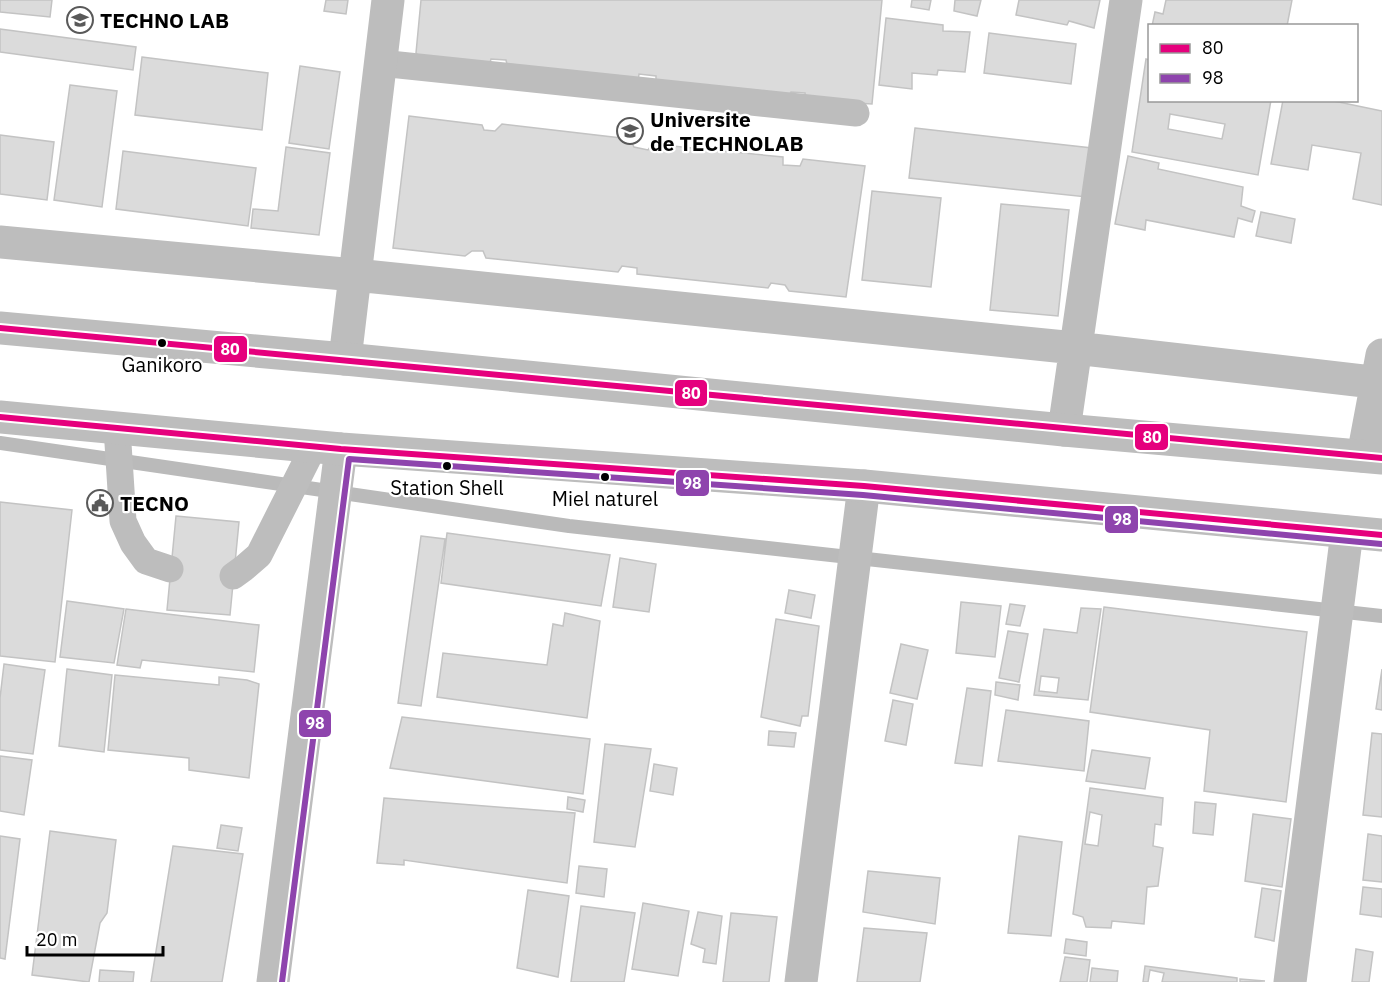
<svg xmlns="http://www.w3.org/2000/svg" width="1382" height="982" font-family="'IBM Plex Sans',sans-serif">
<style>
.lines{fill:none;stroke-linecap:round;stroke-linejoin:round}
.stream{stroke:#bababa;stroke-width:14}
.building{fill:#dbdbdb;stroke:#c3c3c3;stroke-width:1.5;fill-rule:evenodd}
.service{stroke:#bdbdbd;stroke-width:27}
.minor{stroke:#bdbdbd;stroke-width:33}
.trunk{stroke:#bdbdbd;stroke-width:33}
.bus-1-casing{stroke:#fff;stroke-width:10}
.bus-2-casing{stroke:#fff;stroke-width:10}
.bus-1{stroke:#e5007d;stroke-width:6}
.bus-2{stroke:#8e44ad;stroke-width:6}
.bus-dot{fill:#000;stroke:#fff;stroke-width:2}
.labels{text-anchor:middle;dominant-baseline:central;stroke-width:4.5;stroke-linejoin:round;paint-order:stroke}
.bus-label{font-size:20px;fill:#000;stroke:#fff}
.poi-label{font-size:21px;font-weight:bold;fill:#000;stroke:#fff;text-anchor:start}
.line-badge{stroke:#fff;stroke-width:2}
.badge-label{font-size:16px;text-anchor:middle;font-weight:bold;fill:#fff}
</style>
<rect width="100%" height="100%" fill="#fff"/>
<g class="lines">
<path class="stream" d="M0,443L569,526L1382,616"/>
</g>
<path class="building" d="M0,0H52L50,17L0,12Z
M326,0H348L346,14L324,11Z
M421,0H882L872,104L806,100L805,93L791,92L786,99L656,84V76L639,74L638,82L508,69L506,60L491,59L489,66L420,58L416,53Z
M912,0H931L929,10L911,7Z
M955,0H981L977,16L954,11Z
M1019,0H1100L1094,28L1069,21L1067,25L1016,15Z
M1166,0H1292L1287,26H1152L1155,12L1163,14Z
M886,18L943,25V31L970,32L965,72L938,70L937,75L912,73V89L879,85Z
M0,29L136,47L133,70L0,52Z
M989,33L1076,44L1071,84L984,73Z
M142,57L268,73L262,130L135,115Z
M1146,59L1150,60V100H1271L1258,175L1132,152ZM1170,114L1225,124L1222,139L1168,129Z
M300,66L340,72L329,149L289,143Z
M70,85L117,91L102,207L54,200Z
M1283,100H1329L1382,111V205L1353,199L1361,153L1312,145L1308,170L1271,164Z
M409,116L482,125L484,130L495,131L502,124L630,139L634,147L648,150L652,144L783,157V165L800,166L803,159L865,166L846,297L789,291L785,285L771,283L768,288L637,274V268L622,266L618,272L486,258L483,251H472L465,256L393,248Z
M915,128L1092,148L1087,197L909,178Z
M0,135L54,142L47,200L0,194Z
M286,147L330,153L319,235L251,228L253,209L278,211Z
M123,151L256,168L248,226L116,209Z
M1128,156L1159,163L1158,169L1243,187L1241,206L1255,211L1252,222L1238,218L1234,237L1146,220L1145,230L1115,224Z
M872,191L941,198L931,287L862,280Z
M1001,204L1069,210L1058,316L990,310Z
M1261,212L1295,219L1291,243L1256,236Z
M0,502L72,510L55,662L0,656Z
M176,516L239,522L230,615L167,610Z
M447,533L610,555L601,606L441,583Z
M421,536L445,539L421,706L398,703Z
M620,558L656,564L649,612L613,607Z
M789,590L815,595L811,618L785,613Z
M67,601L124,609L114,663L60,657Z
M961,602L1001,606L995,657L956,653Z
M1010,604L1025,606L1020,626L1006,624Z
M1104,607L1307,632L1286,802L1204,791L1210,730L1090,712Z
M1081,608L1101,609L1088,700L1034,695L1044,629L1077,633ZM1041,676L1059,678L1057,693L1039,691Z
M126,609L259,625L254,672L142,660L140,668L117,665Z
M565,613L600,621L587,718L437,697L443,653L547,665L553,624L563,626Z
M776,619L819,626L808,716H802L800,726L761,717Z
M1008,631L1028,634L1019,682L999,678Z
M901,644L928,650L917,699L890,693Z
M4,664L45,670L33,754L0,750V698Z
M67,669L112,675L104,752L59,746Z
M1382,669V710L1376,709Z
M115,675L219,685V677L247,680L259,684L249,778L189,770V758L108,750Z
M996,682L1020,685L1018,700L995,695Z
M967,688L991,691L982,766L955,763Z
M893,700L913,704L906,745L885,741Z
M1006,710L1089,721L1084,771L998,761Z
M402,717L590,739L583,794L390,768Z
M769,731L796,733L794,747L768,745Z
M1372,733L1382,734V817L1363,815Z
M605,744L651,749L635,847L594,842Z
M1092,750L1150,758L1145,789L1086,781Z
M0,756L32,760L24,815L0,811Z
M654,764L677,768L673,795L650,791Z
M1090,788L1163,798L1161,825L1155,824L1153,846L1163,848L1158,886L1147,887L1144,924L1112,921L1111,928L1086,927L1083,917L1073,914ZM1090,812L1102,815L1098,846L1085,844Z
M568,797L585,800L583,812L567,809Z
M384,798L575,813L567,883L404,860V865L377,863Z
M1195,802L1216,804L1213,835L1193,833Z
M1253,814L1291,819L1282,887L1245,881Z
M221,825L242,828L238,851L217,848Z
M50,831L116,840L107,913L100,923L89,982L32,975Z
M1368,834L1382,836V882L1363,880Z
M0,836L20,839L5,959L0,958Z
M1019,836L1062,842L1051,936L1008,933Z
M173,846L243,854L222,982H151Z
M579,866L607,869L604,897L576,893Z
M868,871L940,878L935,924L863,912Z
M1363,887L1382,889V917L1360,914Z
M1262,888L1281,891L1274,941L1255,937Z
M528,890L569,896L558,977L517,968Z
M643,903L689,911L678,976L632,969Z
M581,906L635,913L624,982H571Z
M698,912L722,916L716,964L703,962L705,949L691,944Z
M731,913L777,917L769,982H723Z
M864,928L927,933L920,982H857Z
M1066,939L1087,942L1086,956L1064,953Z
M1356,949L1373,952L1369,982H1352Z
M1065,957L1090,960L1087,982H1060Z
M1145,966L1237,978V982H1162L1164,973L1150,970L1148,982H1143Z
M1092,968L1118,971L1117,982H1090Z
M100,970L134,972L133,982H99Z
M1240,979L1265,981L1240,982Z"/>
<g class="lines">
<path class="service" d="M380,63L856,113
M117,428L123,521L133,543L146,561L170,569
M233,576L244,568L259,555L314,446"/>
<path class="minor" d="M0,242L355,275L1075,348L1382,383
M345,359L388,0
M1064,430L1126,0
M1363,456L1382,355
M273,982L341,449
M801,982L864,486
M1290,982L1347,532"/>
<path class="trunk" d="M0,328L345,359L1064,430L1382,458
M0,417L341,449L864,486L1382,535"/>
<defs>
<path id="bus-1" d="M0,328C461,369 921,417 1382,458
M0,417L341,449L864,486L1382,535"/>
<path id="bus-2" d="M282,982L349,459L863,495L1381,544"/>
</defs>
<use href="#bus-1" class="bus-1-casing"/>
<use href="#bus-2" class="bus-2-casing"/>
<use href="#bus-1" class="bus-1"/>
<use href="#bus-2" class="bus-2"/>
</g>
<defs>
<symbol id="school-ring" viewBox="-11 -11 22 22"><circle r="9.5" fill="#fff" stroke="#595959" stroke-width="1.5"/><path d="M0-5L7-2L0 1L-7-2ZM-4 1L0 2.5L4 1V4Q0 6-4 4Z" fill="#595959"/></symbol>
<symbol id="university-ring" viewBox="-11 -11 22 22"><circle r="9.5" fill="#fff" stroke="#595959" stroke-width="1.5"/><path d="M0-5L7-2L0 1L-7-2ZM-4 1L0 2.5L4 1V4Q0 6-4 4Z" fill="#595959"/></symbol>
<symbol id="civic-ring" viewBox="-11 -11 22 22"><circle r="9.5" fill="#fff" stroke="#595959" stroke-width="1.5"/><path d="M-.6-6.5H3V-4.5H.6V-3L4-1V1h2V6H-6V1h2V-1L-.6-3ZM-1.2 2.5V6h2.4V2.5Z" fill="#595959"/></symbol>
</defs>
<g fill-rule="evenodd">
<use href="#school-ring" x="65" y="5" width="30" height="30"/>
<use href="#university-ring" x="615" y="116" width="30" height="30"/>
<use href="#civic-ring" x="85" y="488" width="30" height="30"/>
</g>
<g class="bus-dot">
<circle cx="162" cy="343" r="5"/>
<circle cx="447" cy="466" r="5"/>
<circle cx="605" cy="477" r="5"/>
</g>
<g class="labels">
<g class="bus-label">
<text x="162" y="364">Ganikoro</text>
<text x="447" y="487">Station Shell</text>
<text x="605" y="498">Miel naturel</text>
</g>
<g class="poi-label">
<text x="100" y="20">TECHNO LAB</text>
<text x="650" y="119">Universite<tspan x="650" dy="24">de TECHNOLAB</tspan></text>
<text x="120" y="503">TECNO</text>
</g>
</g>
<g class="line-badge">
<rect x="213" y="335" width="35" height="28" rx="6" fill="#e5007d"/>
<rect x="674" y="379" width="34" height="28" rx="6" fill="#e5007d"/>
<rect x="1134" y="423" width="35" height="28" rx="6" fill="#e5007d"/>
<rect x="675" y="469" width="35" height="28" rx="6" fill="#8e44ad"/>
<rect x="1104" y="505" width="35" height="29" rx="6" fill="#8e44ad"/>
<rect x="298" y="709" width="34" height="29" rx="6" fill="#8e44ad"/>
</g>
<g class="badge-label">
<text x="230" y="355">80</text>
<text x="691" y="399">80</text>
<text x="1152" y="443">80</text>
<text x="692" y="489">98</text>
<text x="1122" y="525">98</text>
<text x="315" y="729">98</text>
</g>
<rect x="1148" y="24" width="210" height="78" fill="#ffffff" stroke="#999999" stroke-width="1.5"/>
<rect x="1160" y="44" width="30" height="9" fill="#e5007d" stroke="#999999" stroke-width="1.5"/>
<text x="1202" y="54" font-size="18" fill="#000000">80</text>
<rect x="1160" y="74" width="30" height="9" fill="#8e44ad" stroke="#999999" stroke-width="1.5"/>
<text x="1202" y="84" font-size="18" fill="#000000">98</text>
<path d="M27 946v9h136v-9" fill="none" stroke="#000000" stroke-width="3"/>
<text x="36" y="946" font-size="18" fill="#000000" stroke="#ffffff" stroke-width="4.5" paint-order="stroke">20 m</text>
</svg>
